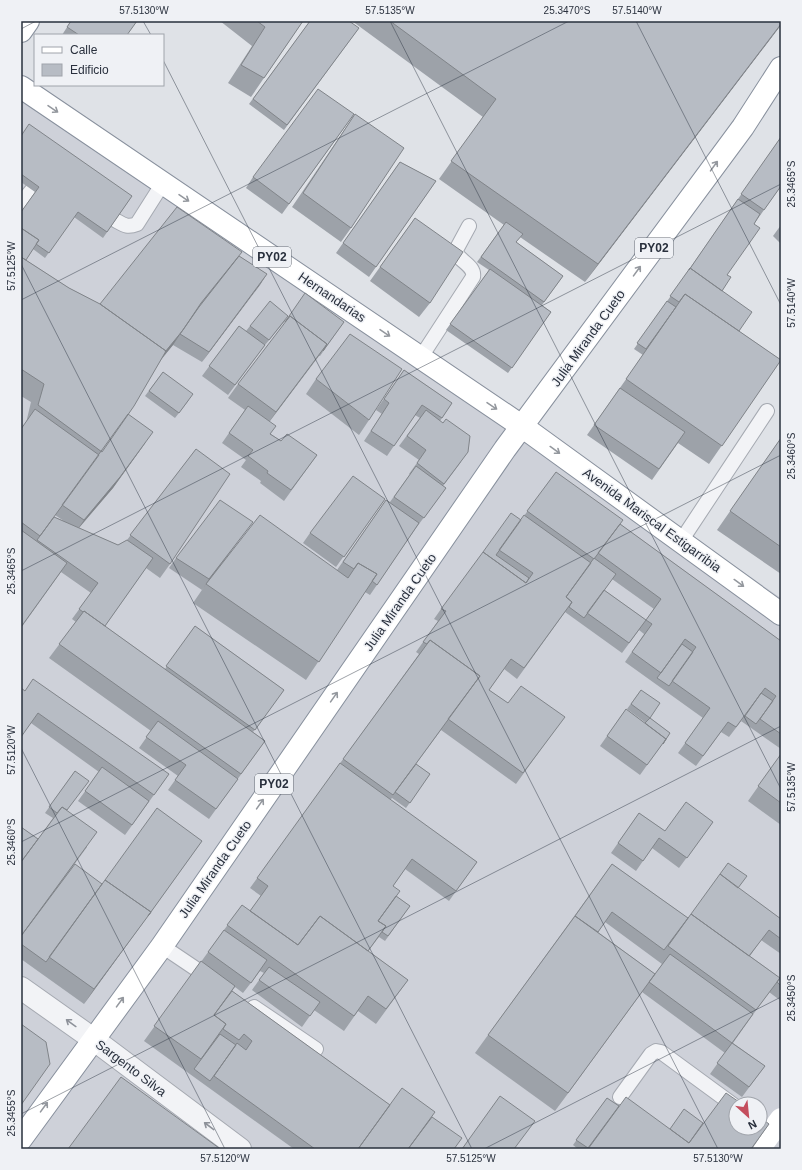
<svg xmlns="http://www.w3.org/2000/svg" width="802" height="1170" font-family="Helvetica,sans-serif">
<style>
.built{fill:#ced1d9;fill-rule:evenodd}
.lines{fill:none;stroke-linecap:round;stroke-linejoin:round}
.lane-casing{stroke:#a5a9b1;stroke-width:16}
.street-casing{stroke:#a5a9b1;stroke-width:24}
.highway-casing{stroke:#88909d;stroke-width:24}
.lane{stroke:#f2f3f6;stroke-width:14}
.street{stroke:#f2f3f6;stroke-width:22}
.secondary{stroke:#fff;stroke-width:22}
.highway{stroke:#fff;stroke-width:22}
.wall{fill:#9da2a9;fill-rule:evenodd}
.shaded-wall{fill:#808489}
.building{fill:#b7bcc4;stroke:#808489}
.oneway{stroke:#94989e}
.oneway2{stroke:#8e929a}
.ticks{fill:none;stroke:#29303d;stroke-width:1;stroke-opacity:0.45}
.labels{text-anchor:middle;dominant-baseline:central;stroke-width:3;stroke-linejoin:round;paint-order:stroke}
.shield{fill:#eff1f5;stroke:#646a74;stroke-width:1}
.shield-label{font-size:12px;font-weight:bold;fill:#29303d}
.street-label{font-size:13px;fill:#29303d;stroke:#eff1f5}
.neatline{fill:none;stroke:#29303d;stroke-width:1.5}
.ticks-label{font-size:10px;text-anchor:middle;fill:#29303d}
</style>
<rect width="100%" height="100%" fill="#dfe2e7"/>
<path class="built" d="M21,74L781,598V1149H21ZM736,1104H760V1128H736Z"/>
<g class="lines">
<defs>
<path id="lane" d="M21,203L32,190
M115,220C124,225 127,228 137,224L163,183
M421,357L473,277C475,266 461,262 456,253V250L469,226
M681,541L767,411
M162,946L211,979
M254,1007L316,1049
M620,1097L651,1054L656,1051L661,1052L736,1107"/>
<path id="street" d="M21,988L93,1039L240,1149"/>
<path id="highway" d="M21,31L28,21
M21,87L523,427L781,614
M21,1139L162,946L505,449L743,127L781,68"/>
</defs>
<use href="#lane" class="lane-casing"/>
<use href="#street" class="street-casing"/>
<use href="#highway" class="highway-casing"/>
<use href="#lane" class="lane"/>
<use href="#street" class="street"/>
<path class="secondary" d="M759,1149L781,1119"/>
<use href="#highway" class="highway"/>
</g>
<path class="wall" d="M71,21L127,35H62Z
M220,21H303L251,97L228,83L252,46Z
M310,21L359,28L284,130L249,104Z
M352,21H781V25L585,282L520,237L516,242L563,276L542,305L551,312L508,373L446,330L489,270L477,262L504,225L439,179L483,117Z
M354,114L282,214L246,188L253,177Z
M355,114L351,228L341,242L292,207Z
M21,136L132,196L103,238L74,217L45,258L33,249L26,260L69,288L100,304L239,256L267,274L202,362L173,345L161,360L128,414L146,442L113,488L79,528L118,545L127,540L196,449L170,564L160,578L146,568L105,626L165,669L195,626L284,690L253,732L265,741L209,819L168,790L178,776L139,748L151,731L49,658L76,622L72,619L91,593L61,572L21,628V429L26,423L31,402L21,396V212L35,192L21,182ZM55,515L64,521L54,517Z
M781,137V186L754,224L727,275L722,291L739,331L781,360L709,464L678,443L652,480L587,435L643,355L634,349Z
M400,162L436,181L369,277L336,253Z
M415,218L430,303L419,317L370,281Z
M781,225V244L773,236Z
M285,321L265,345L228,395L202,376L239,326L246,331L250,326Z
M344,322L320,356H319L270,421L271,434L281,441L317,455L284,501L260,483L261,481L241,467L246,460L222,443L245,410L228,398L238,384Z
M404,370L452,403L440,421L461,462L443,486L446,488L416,528L370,595L365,592L306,680L193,603L206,584L337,570L386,500L390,502L410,474H409L419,460L399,446L420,418L415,415L387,456L364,441L382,414L376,410Z
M163,372L189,400L175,418L145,396Z
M316,379L369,420L359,435L306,394Z
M781,438V574L717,530Z
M556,472L620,524L781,641V749L741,721L745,716L729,737L721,732L696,766L678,753L703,718L625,662L644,634L639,630L622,653L565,612L517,679L504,669L489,690L508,703L557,727L516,784L441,730L416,764L430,774L406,808L392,798L390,800L477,862L449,901L405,869L393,886L396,896L410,906L385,941L379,937L368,951L408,980L376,1024L358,1011L344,1031L314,1010L302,1027L252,990L264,973L260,971L243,993L235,987L232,991L390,1105L431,1117L454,1149H294L144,1041L242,905L250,911L261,896L250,888L419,654L416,652L438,621L434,619L441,609L521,520ZM612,579L654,609L646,620L604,590Z
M385,499L336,567L303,543L310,533Z
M245,532L202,590L169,568L176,558Z
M641,690L650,718L670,733L640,775L600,746L626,709L645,723H646L627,709Z
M25,691L169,774L125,835L78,801L99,772L31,723Z
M781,754V825L748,801Z
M75,771L67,811L87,847L46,903L102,884L202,841L84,1004L21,959V827L38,839L53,818L45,813Z
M639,813L665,831L713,822L679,868L652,848L636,871L611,853Z
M612,864L688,918L738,888L781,919V954L761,940L750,956L780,978L781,976V1001L769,992L733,1043L765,1066L742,1097L710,1074L725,1053L642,992L555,1111L475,1053ZM605,922L662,964L655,974L598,932Z
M607,1098L619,1106L670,1129L703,1123L769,1124L752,1149H578L573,1145Z"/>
<path class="shaded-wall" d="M781,24V25L585,282L598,264Z
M267,274L260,285L202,362L209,352Z
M183,330L173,345L153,369L163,354Z
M327,344L317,358L266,426L276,412Z
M146,442L113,488L77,530L84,520Z
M253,522L245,532L202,590L209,579Z
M195,851L84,1004L94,989Z
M655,974L642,992L555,1111L568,1093Z"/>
<path class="building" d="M71,21H137L127,35H79L67,27Z
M257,21H303L264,78L241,65L265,27Z
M310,21H349L359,28L287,125L253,99Z
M390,21H781V24L598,264L451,161L496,99Z
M318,89L354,114L289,204L253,177Z
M355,114L404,148L351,228L303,193Z
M29,124L132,196L107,232L78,212L49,253L36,244L39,240L21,228V212L39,187L21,174V136Z
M781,137V186L764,210L741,194Z
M400,162L436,181L376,267L343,243Z
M738,199L760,214L754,224L760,228L727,275L731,277L722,291L690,268L689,270Z
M177,207L242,252L201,303L183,330L165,352L166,351L100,304Z
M415,218L463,252L430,303L380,267Z
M506,222L523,234L516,242L563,276L544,302L481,257Z
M21,228L39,240L26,260L21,257Z
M239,256L267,274L209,352L180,334L199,307Z
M21,257L69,288L100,304L166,351L134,406L102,452L38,405L44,384L21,369Z
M690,268L752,312L739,331L685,294L679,302L670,296Z
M490,269L551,312L512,368L450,324Z
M305,293L344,322L323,351L327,344L290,316L285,322Z
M685,294L781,360L722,446L626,379Z
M270,301L288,316L269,340L250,326Z
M667,301L676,307L646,349L637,343Z
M290,316L327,344L276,412L238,384Z
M239,326L265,345L235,385L209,366Z
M350,334L402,369L369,420L316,379Z
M404,370L452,403L442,418L422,405L394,446L371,431L389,403L384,399Z
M163,372L193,394L179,413L149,391Z
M620,388L685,432L659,469L594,425Z
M248,406L276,426L270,434L281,441L287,434L317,455L291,490L267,473L268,471L248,456L253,450L229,433Z
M35,409L99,455L40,536L21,522V429Z
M426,410L443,423L446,419L470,436L468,452L444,484L417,463L426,450L407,436Z
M128,414L153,432L120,477L84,520L62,505Z
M781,438V547L730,511Z
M196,449L230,474L170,564L130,535Z
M416,466L446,488L424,518L394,497Z
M556,472L623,520L594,559L527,511Z
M353,476L385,499L344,557L310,533Z
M220,500L253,522L209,579L176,558Z
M386,500L419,523L377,585L372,581L377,574L358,563L354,569L343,562Z
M511,513L521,520L496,555L529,578L526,583L483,552Z
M260,515L348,578L358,563L377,574L319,662L206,584Z
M524,515L591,563L566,597L572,602L524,668L511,659L489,690L508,703L521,686L565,717L523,773L448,719L480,676L430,640L427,644L423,642L446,611L441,609L483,552L526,583L533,573L499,550Z
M54,517L118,545L127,540L153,558L105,626L84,611L83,612L79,609L98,583L37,540Z
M620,524L781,641V734L760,719L776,696L765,688L736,727L728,722L703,756L685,743L710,708L672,681L696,647L685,639L661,673L632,652L652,624L646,620L629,643L587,613L604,590L646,620L661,599L598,553Z
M21,530L67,563L21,627Z
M594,558L616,574L584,618L569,607L572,602L566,597Z
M84,611L265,741L241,774L59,644Z
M195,626L284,690L255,730L166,666Z
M430,640L480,676L393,795L343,759Z
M682,644L693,652L669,686L657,678Z
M33,679L169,774L154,795L38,713L21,737V688L25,691Z
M641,690L660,703L650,718L670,733L663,744L666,739L645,723L650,718L631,704Z
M761,693L773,701L756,724L745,716Z
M626,709L666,739L647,765L607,736Z
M158,721L238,779L216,809L175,780L186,765L146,737Z
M781,754V803L758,786Z
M340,763L477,862L456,891L412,859L393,886L400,891L378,921L386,926L368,951L320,916L298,945L250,911L268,886L257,878Z
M416,764L430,774L410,803L395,792Z
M102,767L149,801L132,825L85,791Z
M75,771L89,781L67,810L62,807L57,813L49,807Z
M686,802L713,822L687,858L659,838L643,861L618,843L639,813L665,831Z
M62,807L97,832L21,936V862Z
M157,808L202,841L148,916L151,912L105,880Z
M21,827L38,839L21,862Z
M728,863L747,876L738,888L720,874Z
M75,864L102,884L46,962L21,944V936Z
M612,864L688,918L664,950L612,912L598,932L575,916Z
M720,874L781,919V939L769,930L749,956L691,914Z
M105,880L151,912L94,989L49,957Z
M396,896L410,906L388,936L382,932L386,926L378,921Z
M242,905L298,945L320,916L408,980L386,1009L368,996L354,1016L227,925Z
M691,914L780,978L756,1010L668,946Z
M575,916L655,974L568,1093L488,1035Z
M224,930L267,960L251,983L208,952Z
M670,954L753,1014L732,1043L649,982Z
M201,961L235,986L214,1015L226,1024L201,1059L154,1026Z
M269,967L320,1002L310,1016L259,980Z
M781,976V986L777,982Z
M232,991L390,1105L358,1149H315L214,1076L237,1043L246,1050L252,1041L244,1034L239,1040L223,1029L226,1024L214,1015Z
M21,1024L46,1042L50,1064L21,1105Z
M220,1034L236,1045L210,1081L194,1069Z
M732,1043L765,1066L749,1087L717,1063Z
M121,1077L219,1148L218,1149H68Z
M402,1088L435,1112L408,1149H358Z
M726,1093L742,1104H736V1128H760V1117L769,1124L751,1149H588L626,1097L689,1143Z
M500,1096L535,1121L514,1149H462Z
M607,1098L619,1106L588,1148L576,1140Z
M684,1109L703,1123L689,1143L670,1129Z
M432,1117L462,1138L454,1149H408Z"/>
<defs><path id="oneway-shaft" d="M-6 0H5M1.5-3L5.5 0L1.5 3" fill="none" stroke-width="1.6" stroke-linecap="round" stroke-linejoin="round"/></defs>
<g class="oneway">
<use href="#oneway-shaft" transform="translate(53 109) rotate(34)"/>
<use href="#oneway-shaft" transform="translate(714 166) rotate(-54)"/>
<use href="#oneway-shaft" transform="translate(184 198) rotate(34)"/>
<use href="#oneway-shaft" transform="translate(637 271) rotate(-54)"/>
<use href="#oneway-shaft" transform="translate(385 333) rotate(34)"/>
<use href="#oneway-shaft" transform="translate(492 406) rotate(34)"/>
<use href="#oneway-shaft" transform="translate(555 450) rotate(36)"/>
<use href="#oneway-shaft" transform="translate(739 583) rotate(36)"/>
<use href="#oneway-shaft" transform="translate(334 697) rotate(-55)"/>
<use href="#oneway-shaft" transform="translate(260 804) rotate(-55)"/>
<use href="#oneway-shaft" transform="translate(120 1002) rotate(-54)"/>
<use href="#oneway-shaft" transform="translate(44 1107) rotate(-54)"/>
</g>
<g class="oneway2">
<use href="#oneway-shaft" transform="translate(71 1023) rotate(-144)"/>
<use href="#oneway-shaft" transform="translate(209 1126) rotate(-143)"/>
</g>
<path class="ticks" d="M143,21L151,35M390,21L781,789M636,21L781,305M21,29L36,21M163,60L718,1149M21,264L472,1149M21,300L569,21M21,571L781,184M21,748L225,1149M21,842L781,455M21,1114L781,726M484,1149L781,997"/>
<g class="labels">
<g class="shield">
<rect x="635" y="238" width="38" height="20" rx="3"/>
<rect x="253" y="247" width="38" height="20" rx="3"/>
<rect x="255" y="774" width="38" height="20" rx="3"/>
</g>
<g class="shield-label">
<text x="654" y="248">PY02</text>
<text x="272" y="257">PY02</text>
<text x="274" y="784">PY02</text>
</g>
<g class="street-label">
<text transform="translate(332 297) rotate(34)">Hernandarias</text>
<text transform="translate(588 338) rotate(-54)">Julia Miranda Cueto</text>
<text transform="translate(652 520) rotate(36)">Avenida Mariscal Estigarribia</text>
<text transform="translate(400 602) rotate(-55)">Julia Miranda Cueto</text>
<text transform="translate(215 869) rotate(-55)">Julia Miranda Cueto</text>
<text transform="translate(131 1068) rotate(37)">Sargento Silva</text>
</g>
</g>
<rect width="802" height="1170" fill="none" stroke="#eff1f5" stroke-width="44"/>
<rect x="34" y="34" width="130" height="52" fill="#eff1f5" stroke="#a0a4ab"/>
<rect x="42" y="47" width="20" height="6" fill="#ffffff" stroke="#a0a4ab"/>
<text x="70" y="54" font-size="12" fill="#29303d">Calle</text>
<rect x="42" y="64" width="20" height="12" fill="#b7bcc4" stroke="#a0a4ab"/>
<text x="70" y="74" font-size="12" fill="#29303d">Edificio</text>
<g transform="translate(748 1116) rotate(153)"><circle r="19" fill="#eff1f5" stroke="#a0a4ab"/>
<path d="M0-3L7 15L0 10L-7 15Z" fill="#c44d5d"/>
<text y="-6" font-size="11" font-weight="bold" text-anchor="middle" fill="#29303d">N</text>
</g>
<rect x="22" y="22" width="758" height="1126" class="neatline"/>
<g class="ticks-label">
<text x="144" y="14">57.5130°W</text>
<text x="390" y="14">57.5135°W</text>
<text x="567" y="14">25.3470°S</text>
<text x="637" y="14">57.5140°W</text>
<text transform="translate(791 184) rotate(-90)" y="4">25.3465°S</text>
<text transform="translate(11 266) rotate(-90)" y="4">57.5125°W</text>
<text transform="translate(791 303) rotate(-90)" y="4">57.5140°W</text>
<text transform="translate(791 456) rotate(-90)" y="4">25.3460°S</text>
<text transform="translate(11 571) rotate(-90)" y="4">25.3465°S</text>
<text transform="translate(11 750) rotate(-90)" y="4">57.5120°W</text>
<text transform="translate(791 787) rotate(-90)" y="4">57.5135°W</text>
<text transform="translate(11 842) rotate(-90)" y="4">25.3460°S</text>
<text transform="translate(791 998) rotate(-90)" y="4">25.3450°S</text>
<text transform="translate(11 1113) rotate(-90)" y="4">25.3455°S</text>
<text x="225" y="1162">57.5120°W</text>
<text x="471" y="1162">57.5125°W</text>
<text x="718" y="1162">57.5130°W</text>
</g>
</svg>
